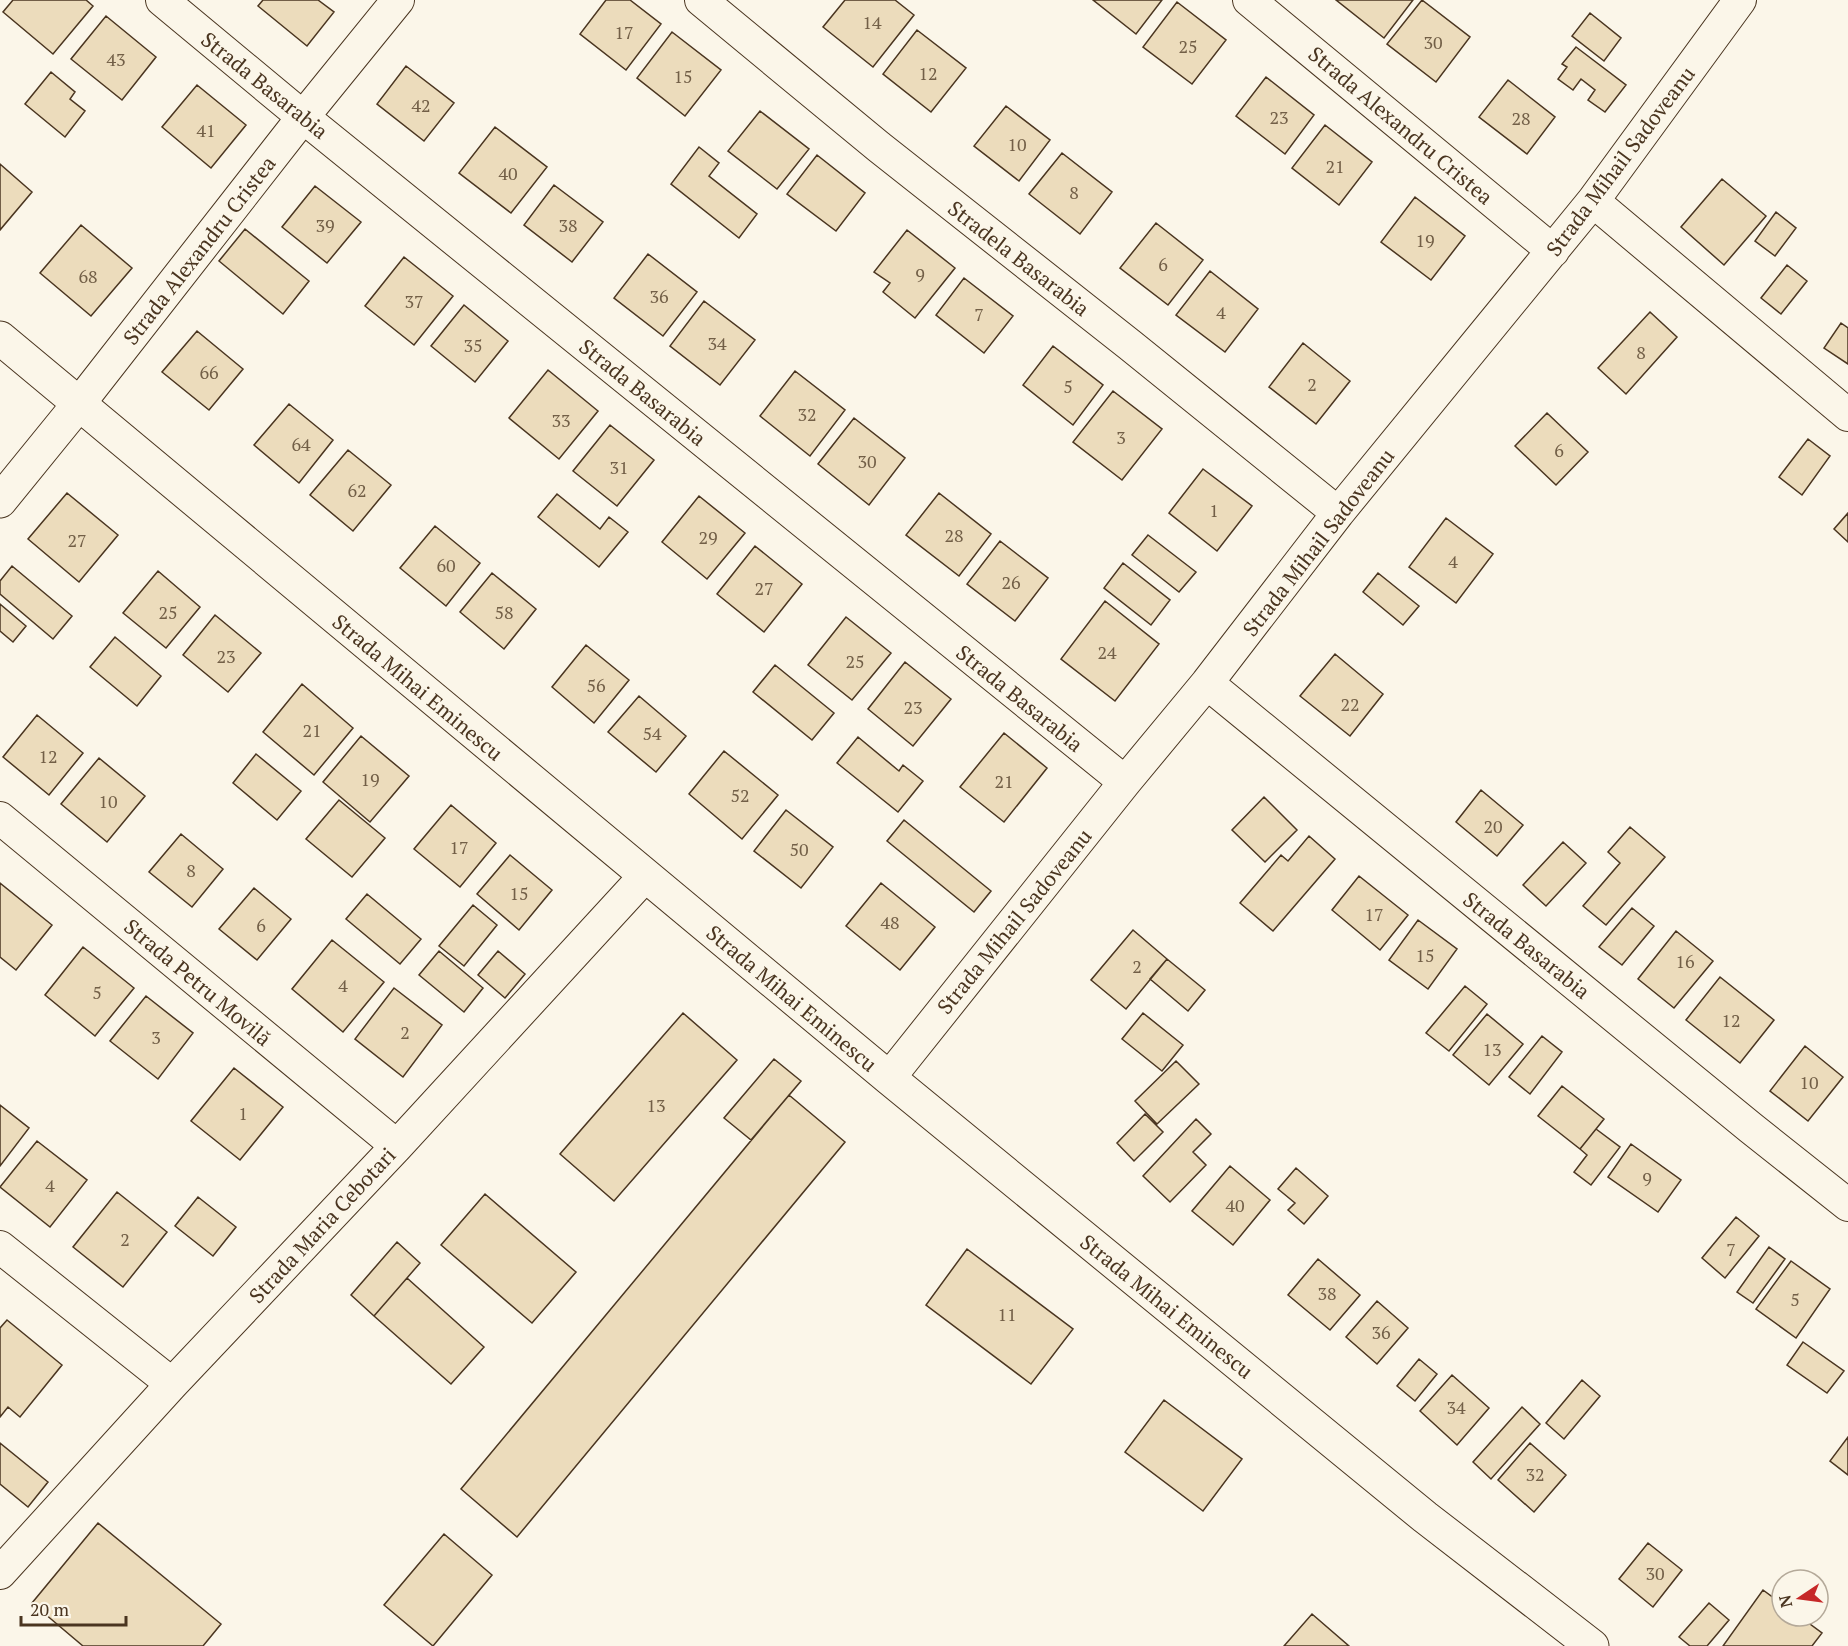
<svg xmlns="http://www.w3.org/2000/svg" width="1848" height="1646" font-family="'PT Serif',serif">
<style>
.building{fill:#ecdcbc;stroke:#4a3520;stroke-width:1.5}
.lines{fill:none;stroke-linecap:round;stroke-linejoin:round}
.minor-casing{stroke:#4a3520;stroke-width:34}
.tertiary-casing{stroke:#4a3520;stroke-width:35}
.minor{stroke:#fbf6e9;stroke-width:32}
.tertiary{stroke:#fbf6e9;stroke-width:33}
.labels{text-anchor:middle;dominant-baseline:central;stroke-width:4.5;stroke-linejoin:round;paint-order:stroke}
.number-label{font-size:18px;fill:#725f47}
.street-label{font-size:21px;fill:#4a3520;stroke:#fbf6e9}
</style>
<rect width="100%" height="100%" fill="#fbf6e9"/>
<path class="building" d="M13,0H86L93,6L53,54L3,12Z
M263,0H318L334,12L307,46L258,6Z
M606,0H630L661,24L626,70L580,34Z
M845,0H895L914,15L873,67L823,27Z
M1093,0H1162L1136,34Z
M1336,0H1413L1384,38Z
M1422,0L1470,37L1436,82L1387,44Z
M1177,2L1226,40L1192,84L1143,47Z
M1590,13L1621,38L1604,61L1572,36Z
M106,16L156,57L122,100L71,59Z
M917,30L966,68L931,112L883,74Z
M672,32L721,70L685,116L637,78Z
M1576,47L1626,85L1605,112L1588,100L1595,90L1581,79L1573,90L1558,79L1567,67L1562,64Z
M406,66L454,103L424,141L377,104Z
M51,72L75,92L70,99L85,111L65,137L25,104Z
M1266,77L1314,115L1285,154L1236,116Z
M1508,80L1555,117L1527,154L1479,117Z
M197,85L246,125L211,168L162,127Z
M1006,106L1050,140L1019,181L974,146Z
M760,111L809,149L777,189L728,151Z
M1325,125L1372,162L1339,205L1292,168Z
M495,127L547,167L511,213L459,173Z
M699,147L719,163L709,176L757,214L739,238L671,184Z
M1062,153L1112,192L1080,234L1029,194Z
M817,155L865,193L836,231L787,194Z
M0,164L32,192L0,230Z
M1722,179L1766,216L1724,265L1681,227Z
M554,185L603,222L572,262L524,225Z
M315,186L361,222L327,263L282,227Z
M1415,197L1465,236L1431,280L1381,242Z
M1776,212L1796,228L1775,256L1755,241Z
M1156,223L1203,260L1168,305L1120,268Z
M81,225L132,268L91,316L40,273Z
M245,229L309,281L283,314L219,261Z
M907,230L955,268L915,318L883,292L890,283L874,272Z
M648,254L697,292L663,336L614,298Z
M404,257L453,296L414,345L365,306Z
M1787,265L1807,281L1781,314L1761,298Z
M1210,271L1258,309L1225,352L1176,315Z
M964,278L1013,316L984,353L936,315Z
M704,301L755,340L720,385L670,346Z
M464,305L508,341L475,382L431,346Z
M1650,312L1677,337L1626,394L1598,368Z
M1841,323L1848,328V364L1824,348Z
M197,331L243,369L209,410L162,372Z
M1303,343L1350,381L1316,424L1269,387Z
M1053,346L1103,385L1073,425L1023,385Z
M548,370L598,411L559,459L509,418Z
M795,371L845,410L810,456L760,416Z
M1113,391L1162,429L1122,480L1073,442Z
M289,404L333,440L299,483L254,445Z
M1547,413L1588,452L1556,485L1515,446Z
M854,418L905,458L869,505L818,464Z
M610,425L654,460L617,506L573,471Z
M1808,439L1830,456L1802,495L1779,477Z
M348,450L391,485L353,531L310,495Z
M1203,469L1252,506L1217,551L1169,513Z
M67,493L118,535L79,582L28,539Z
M939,493L991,534L959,576L906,535Z
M557,494L600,529L609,517L628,532L599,567L538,517Z
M699,496L745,533L707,579L662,542Z
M1848,513V542L1834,529Z
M1446,518L1493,554L1456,603L1409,567Z
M435,526L480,563L446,606L400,568Z
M1148,535L1196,572L1179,592L1132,555Z
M1000,541L1048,578L1015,621L967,584Z
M755,546L802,584L764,632L717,594Z
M1123,563L1170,600L1151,625L1104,588Z
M12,566L72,616L53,639L0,594V581Z
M158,571L200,607L166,648L123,613Z
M492,573L536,609L504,649L460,612Z
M1378,573L1419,606L1403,625L1363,592Z
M1105,601L1159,644L1115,701L1061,659Z
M0,604L26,626L13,642L0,631Z
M215,615L261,653L228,692L183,655Z
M846,617L891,653L852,700L808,665Z
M115,637L161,676L137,706L90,667Z
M586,645L629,680L594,723L552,687Z
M1335,654L1383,694L1350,736L1300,696Z
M905,662L951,699L913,746L868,709Z
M775,665L834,713L812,740L753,692Z
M302,684L353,728L314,775L263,732Z
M639,696L686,736L656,772L608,732Z
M37,715L83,753L49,795L3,757Z
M1004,733L1047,768L1004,822L960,787Z
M361,736L409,776L370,822L323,782Z
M858,737L899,771L903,765L923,781L898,812L837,763Z
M724,751L778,795L742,839L689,794Z
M256,754L301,791L277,820L233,783Z
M99,758L145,796L107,842L61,804Z
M1481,790L1523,825L1497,856L1456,822Z
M1264,797L1297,830L1265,862L1232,830Z
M339,800L385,838L352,877L306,839Z
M451,805L496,843L460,887L414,849Z
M786,810L833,847L801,888L754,851Z
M904,820L991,891L974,912L887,841Z
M1630,827L1665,857L1606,925L1583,906L1620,863L1608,852Z
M181,834L223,869L192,907L149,872Z
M1309,836L1335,859L1273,931L1240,903L1281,855L1288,861Z
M1563,842L1586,863L1546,906L1523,885Z
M510,855L552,890L519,930L477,894Z
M1359,876L1408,915L1380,950L1332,910Z
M0,883L52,925L16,970L0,957Z
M881,883L935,927L900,970L846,926Z
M254,888L291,919L257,960L219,929Z
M367,894L421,939L400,964L346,919Z
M473,905L497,925L464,966L439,946Z
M1632,908L1654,926L1622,965L1599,947Z
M1418,920L1457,949L1428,989L1389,960Z
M1133,930L1167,959L1126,1009L1091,980Z
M1676,931L1713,961L1674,1008L1638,979Z
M332,940L384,982L343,1032L292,989Z
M83,947L134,988L95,1036L45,995Z
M439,951L483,988L464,1012L419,975Z
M498,951L525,974L505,998L478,975Z
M1167,959L1205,990L1188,1011L1150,979Z
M1720,977L1774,1020L1740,1063L1686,1020Z
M1465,986L1487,1004L1449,1051L1426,1033Z
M394,988L442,1025L403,1077L355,1039Z
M146,996L193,1033L158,1079L110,1041Z
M683,1013L737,1060L614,1201L560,1154Z
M1143,1013L1183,1045L1162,1071L1122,1039Z
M1487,1014L1523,1044L1489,1085L1453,1055Z
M1542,1036L1562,1052L1530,1094L1509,1077Z
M1805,1046L1843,1077L1808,1121L1770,1091Z
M774,1059L801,1081L751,1140L724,1118Z
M1176,1061L1199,1084L1157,1124L1135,1101Z
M234,1068L283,1107L240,1160L191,1121Z
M1562,1086L1604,1119L1580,1149L1538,1116Z
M789,1095L845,1142L517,1537L461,1489Z
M0,1105L29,1128L0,1166Z
M1145,1114L1163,1132L1134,1161L1117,1143Z
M1196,1119L1211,1134L1193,1152L1206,1165L1170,1202L1143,1176Z
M1596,1129L1620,1147L1591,1185L1574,1172L1587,1155L1580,1149Z
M37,1141L87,1180L50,1227L0,1187Z
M1631,1144L1681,1180L1658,1212L1608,1177Z
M1230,1166L1270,1200L1233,1245L1192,1211Z
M1296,1168L1328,1196L1304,1224L1288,1210L1295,1203L1278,1189Z
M117,1192L167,1232L123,1287L73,1247Z
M485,1194L576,1272L532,1323L441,1245Z
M198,1197L236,1227L213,1256L175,1226Z
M1736,1217L1759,1236L1725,1278L1702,1258Z
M397,1242L420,1263L374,1316L351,1295Z
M1769,1247L1785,1259L1753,1303L1737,1292Z
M967,1249L1073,1329L1031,1384L926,1305Z
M1318,1259L1360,1295L1330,1330L1288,1295Z
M1791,1261L1830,1289L1796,1338L1756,1309Z
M407,1278L484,1347L451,1384L374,1316Z
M1377,1301L1408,1328L1377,1364L1346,1337Z
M7,1320L62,1365L20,1417L8,1407L0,1417V1328Z
M1803,1342L1844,1371L1827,1393L1787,1365Z
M1419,1359L1437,1374L1415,1401L1397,1386Z
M1452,1375L1489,1408L1457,1445L1420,1411Z
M1582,1380L1600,1396L1564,1439L1546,1423Z
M1164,1400L1242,1459L1203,1511L1125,1452Z
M1522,1407L1540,1424L1491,1479L1473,1462Z
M1848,1437V1475L1830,1461Z
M0,1443L48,1482L28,1507L0,1484Z
M1530,1443L1566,1475L1534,1512L1498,1480Z
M98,1523L221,1624L203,1646H83L32,1603Z
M444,1534L492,1575L433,1646L384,1605Z
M1648,1543L1682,1570L1653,1607L1619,1579Z
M1763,1590L1782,1604V1616H1799L1822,1633L1812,1646H1723Z
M1709,1603L1729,1620L1707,1646H1690L1679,1637Z
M1312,1614L1349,1646H1284Z"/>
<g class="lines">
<defs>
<path id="minor" d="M162,0L303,117L1125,782
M701,0L879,147L1130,345L1338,513
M1249,0L1553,251
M1593,201L1848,415
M78,405L303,117L398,0
M1207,683L1751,1128L1848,1205
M0,818L397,1146
M889,1078L1125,782L1207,683L1338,513L1593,201L1740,0
M0,1247L172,1384
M0,1573L172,1384L397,1146L645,876"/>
<path id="tertiary" d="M0,338L889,1078L1425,1517L1592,1646
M0,501L78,405"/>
</defs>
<use href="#minor" class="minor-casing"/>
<use href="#tertiary" class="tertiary-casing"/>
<use href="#minor" class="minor"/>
<use href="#tertiary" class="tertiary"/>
</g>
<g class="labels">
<g class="number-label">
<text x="872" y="22">14</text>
<text x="624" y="32">17</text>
<text x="1433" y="42">30</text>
<text x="1188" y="46">25</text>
<text x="116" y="59">43</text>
<text x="928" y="73">12</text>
<text x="683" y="76">15</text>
<text x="421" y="105">42</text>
<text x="1279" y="117">23</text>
<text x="1521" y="118">28</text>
<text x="206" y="130">41</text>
<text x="1017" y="144">10</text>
<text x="1335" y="166">21</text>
<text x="508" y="173">40</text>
<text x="1074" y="192">8</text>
<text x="325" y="225">39</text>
<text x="568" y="225">38</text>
<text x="1425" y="240">19</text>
<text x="1163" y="264">6</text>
<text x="920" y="274">9</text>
<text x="88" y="276">68</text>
<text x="659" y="296">36</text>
<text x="414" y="301">37</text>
<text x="1221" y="312">4</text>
<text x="979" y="314">7</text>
<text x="717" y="343">34</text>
<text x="473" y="345">35</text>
<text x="1641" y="352">8</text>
<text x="209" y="372">66</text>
<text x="1312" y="384">2</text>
<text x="1068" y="386">5</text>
<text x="807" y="414">32</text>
<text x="561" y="420">33</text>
<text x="1121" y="437">3</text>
<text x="301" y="444">64</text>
<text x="1559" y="450">6</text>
<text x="867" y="461">30</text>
<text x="619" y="467">31</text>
<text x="357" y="490">62</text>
<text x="1214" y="510">1</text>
<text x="954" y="535">28</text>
<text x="708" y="537">29</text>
<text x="77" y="540">27</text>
<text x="1453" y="561">4</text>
<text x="446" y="565">60</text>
<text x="1011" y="582">26</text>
<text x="764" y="588">27</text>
<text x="168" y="612">25</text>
<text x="504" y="612">58</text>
<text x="1107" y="652">24</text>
<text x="226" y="656">23</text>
<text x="855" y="661">25</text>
<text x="596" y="685">56</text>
<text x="1350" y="704">22</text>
<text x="913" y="707">23</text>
<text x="312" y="730">21</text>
<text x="652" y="733">54</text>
<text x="48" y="756">12</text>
<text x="370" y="779">19</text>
<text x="1004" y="781">21</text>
<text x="740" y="795">52</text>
<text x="108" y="801">10</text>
<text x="1493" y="826">20</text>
<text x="459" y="847">17</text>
<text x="799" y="849">50</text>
<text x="191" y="870">8</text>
<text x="519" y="893">15</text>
<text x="1374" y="914">17</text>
<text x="890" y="922">48</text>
<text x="261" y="925">6</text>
<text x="1425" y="955">15</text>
<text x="1685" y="961">16</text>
<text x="1137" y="966">2</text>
<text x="343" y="985">4</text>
<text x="97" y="992">5</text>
<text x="1731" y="1020">12</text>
<text x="405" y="1032">2</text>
<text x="156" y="1037">3</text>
<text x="1492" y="1049">13</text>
<text x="1809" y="1082">10</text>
<text x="656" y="1105">13</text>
<text x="243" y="1113">1</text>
<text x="1647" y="1178">9</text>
<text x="50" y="1185">4</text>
<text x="1235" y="1205">40</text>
<text x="125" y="1239">2</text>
<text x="1731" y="1249">7</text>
<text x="1327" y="1293">38</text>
<text x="1795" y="1299">5</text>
<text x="1007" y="1314">11</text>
<text x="1381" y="1332">36</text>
<text x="1456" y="1407">34</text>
<text x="1535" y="1474">32</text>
<text x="1655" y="1573">30</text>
</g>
<g class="street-label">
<text transform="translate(265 85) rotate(39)">Strada Basarabia</text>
<text transform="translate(1401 125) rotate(40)">Strada Alexandru Cristea</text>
<text transform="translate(1620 161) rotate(-53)">Strada Mihail Sadoveanu</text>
<text transform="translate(199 250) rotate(-52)">Strada Alexandru Cristea</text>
<text transform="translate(1019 258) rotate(38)">Stradela Basarabia</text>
<text transform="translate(643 392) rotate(39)">Strada Basarabia</text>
<text transform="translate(1318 542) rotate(-52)">Strada Mihail Sadoveanu</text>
<text transform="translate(418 687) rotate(40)">Strada Mihai Eminescu</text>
<text transform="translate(1020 698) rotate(39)">Strada Basarabia</text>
<text transform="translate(1014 921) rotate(-51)">Strada Mihail Sadoveanu</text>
<text transform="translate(1527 945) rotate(39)">Strada Basarabia</text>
<text transform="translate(198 982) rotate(40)">Strada Petru Movilă</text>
<text transform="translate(792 998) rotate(40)">Strada Mihai Eminescu</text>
<text transform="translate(322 1225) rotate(-47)">Strada Maria Cebotari</text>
<text transform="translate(1167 1306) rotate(39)">Strada Mihai Eminescu</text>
</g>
</g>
<g transform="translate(1800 1598) rotate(257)"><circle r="28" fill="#fbf6e9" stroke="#b4a999" stroke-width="1.5"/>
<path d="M0-4.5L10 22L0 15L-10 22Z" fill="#c62828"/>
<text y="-9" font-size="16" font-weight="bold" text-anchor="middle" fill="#4a3520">N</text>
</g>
<path d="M21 1616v9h105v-9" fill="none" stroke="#4a3520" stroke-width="3"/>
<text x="30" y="1616" font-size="18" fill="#4a3520" stroke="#fbf6e9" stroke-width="4.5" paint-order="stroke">20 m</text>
</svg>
